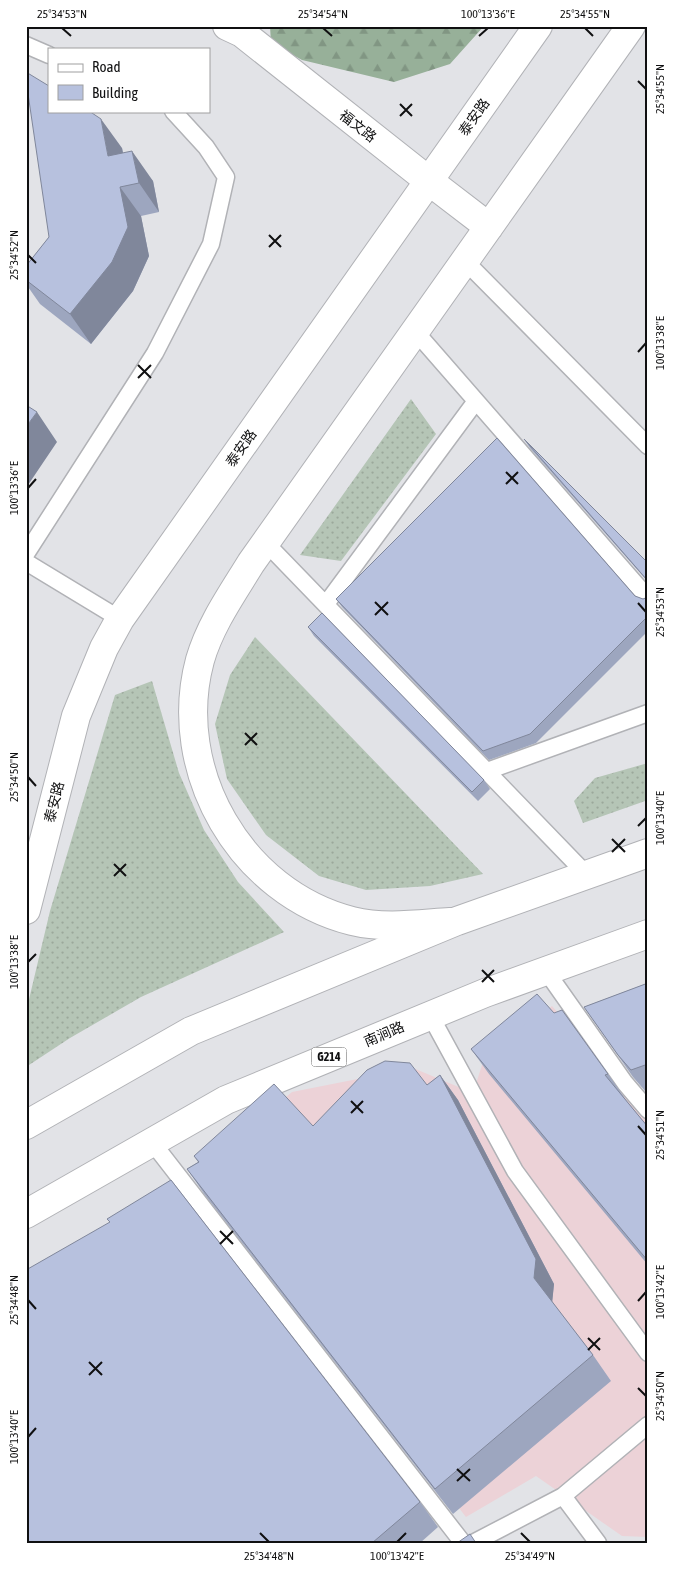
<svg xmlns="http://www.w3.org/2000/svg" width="674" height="1569" font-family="'Asap Condensed','Noto Sans SC',sans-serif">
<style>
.education{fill:#ecd2d7}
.grass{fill:url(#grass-dots)}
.forest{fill:url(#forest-firs)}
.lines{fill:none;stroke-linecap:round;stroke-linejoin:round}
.lane-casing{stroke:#b1b2b6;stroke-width:19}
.secondary-casing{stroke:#b1b2b6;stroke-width:30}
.highway-casing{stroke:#b1b2b6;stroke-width:30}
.lane{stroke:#fff;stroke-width:16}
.secondary{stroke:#fff;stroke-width:28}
.highway{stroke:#fff;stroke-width:28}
.wall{fill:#9da6bf}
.shaded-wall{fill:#80879b}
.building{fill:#b7c1de;stroke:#80879b}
.ticks{fill:none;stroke:#101011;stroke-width:2}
.labels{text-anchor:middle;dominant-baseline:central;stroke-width:4;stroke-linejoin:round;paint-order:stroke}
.shield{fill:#fff;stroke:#585858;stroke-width:1}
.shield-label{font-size:12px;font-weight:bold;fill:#101011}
.street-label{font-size:14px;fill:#101011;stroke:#fff}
.neatline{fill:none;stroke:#101011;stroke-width:2}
.ticks-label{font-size:12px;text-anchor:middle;fill:#101011}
</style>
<defs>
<pattern id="grass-dots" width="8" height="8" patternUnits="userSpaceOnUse" patternTransform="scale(1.25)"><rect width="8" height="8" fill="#b5c5b6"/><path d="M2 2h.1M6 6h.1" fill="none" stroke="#9ba89b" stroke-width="1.8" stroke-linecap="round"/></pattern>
<pattern id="forest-firs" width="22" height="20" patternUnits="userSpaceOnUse" patternTransform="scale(1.25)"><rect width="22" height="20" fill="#97b099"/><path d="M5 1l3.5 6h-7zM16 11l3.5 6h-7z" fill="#819683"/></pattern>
</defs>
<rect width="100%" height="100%" fill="#e2e3e7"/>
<path class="education" d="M552,1006L648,1118V1537L622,1536L536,1476L466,1517L196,1172L292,1092L413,1068L473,1093L483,1062Z"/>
<path class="grass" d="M411,399L436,434L341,561L300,555Z
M255,637L483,874L430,886L366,890L319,876L266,835L227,779L215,724L230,675Z
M152,681L179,773L204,830L238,882L284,932L141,997L70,1038L26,1067V1012L50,911L115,695Z
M648,763V800L583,823L574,801L595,778Z"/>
<path class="forest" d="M270,26H377L378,29L403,28L405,26H484L450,64L394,82L302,60L271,43Z"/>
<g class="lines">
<defs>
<path id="lane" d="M26,45L49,55
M465,261L648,446
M415,331L648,598
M265,542L587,875
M26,554L155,353L211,244L226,177L206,147L173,111
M26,562L120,619
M326,604L476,401
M487,771L648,713
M546,971L625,1083L648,1110
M430,1015L515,1171L648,1353
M152,1142L463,1543
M563,1496L648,1425
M473,1543L563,1496L598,1543"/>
<path id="secondary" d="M227,26L242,33L429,181L489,227
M26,910L76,716L104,648L120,619L538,26
M450,922C418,924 384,929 352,921C241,893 170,771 200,660C210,625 232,594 251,563L631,26"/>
<path id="highway" d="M26,1125L191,1031L457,921L648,853
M26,1214L226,1100L485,993L648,934"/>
</defs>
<use href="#lane" class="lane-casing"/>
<use href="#secondary" class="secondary-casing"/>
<use href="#highway" class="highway-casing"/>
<use href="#lane" class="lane"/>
<use href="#secondary" class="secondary"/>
<use href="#highway" class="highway"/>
</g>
<path class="wall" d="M122,148L123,153L153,181L159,212L141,216L149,256L133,291L91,344L40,304L26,284V266L49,237Z
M524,439L648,563V582L530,448Z
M635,596L643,599L648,597V631L536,743L489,760L342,607L336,599Z
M308,627L484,780L490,789L478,801L314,636Z
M648,983V1092H646L633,1077L584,1007Z
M471,1049L608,1074L626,1100L648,1127V1265L489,1074Z
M440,1075L458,1100L554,1284L552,1302L593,1355L611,1381L453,1514L205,1195L187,1169L198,1162L194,1156L313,1126L427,1085Z
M420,1502L438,1527L420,1543H26Z"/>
<path class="shaded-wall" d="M101,119L122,148L129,186L108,156Z
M132,151L153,181L159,212L139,183Z
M120,187L141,216L149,256L133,291L91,344L70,314Z
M37,412L57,442L26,488V427Z
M440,1075L458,1100L554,1284L552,1304L534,1278Z"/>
<path class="building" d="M26,72L49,86V111H89L101,119L108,156L132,151L139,183L120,187L128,227L112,262L70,314L26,280V266L49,237L26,80Z
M26,405L37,412L26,427Z
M497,438L635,596L643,599L648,597V616L530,734L483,751L336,599Z
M524,439L648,563V581Z
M322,613L484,780L472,792L308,627Z
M648,983V1064L631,1070L618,1055L584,1007Z
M537,994L554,1013L562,1010L608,1074L605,1075L648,1127V1261L471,1049Z
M385,1061L410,1063L427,1085L440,1075L536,1259L534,1278L593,1355L435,1489L187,1169L199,1162L194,1156L274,1084L313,1126L367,1070Z
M171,1180L420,1502L372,1543H26V1270L110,1222L107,1219Z
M470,1534L476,1543H457Z"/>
<path class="ticks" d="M62,28L71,36M323,28L332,36M585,28L593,36M479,36L488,28M638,81L646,89M400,104L412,116M400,116L412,104M269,235L281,247M269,247L281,235M28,255L36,263M638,352L646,343M138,365L151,378M138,378L151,365M506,472L518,484M506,484L518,472M28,488L36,479M375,602L388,615M638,603L646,612M375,615L388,602M245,733L257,745M245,745L257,733M28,777L36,786M638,826L646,818M612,839L625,852M612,852L625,839M114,864L126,876M114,876L126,864M28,962L36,954M482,970L494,982M482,982L494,970M351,1101L363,1113M351,1113L363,1101M638,1126L646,1135M220,1231L233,1244M220,1244L233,1231M28,1300L36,1309M638,1301L646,1292M588,1338L600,1350M588,1350L600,1338M89,1362L102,1375M89,1375L102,1362M638,1388L646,1396M28,1437L36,1428M457,1469L470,1481M457,1481L470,1469M260,1533L269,1542M521,1533L530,1542M397,1542L406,1533"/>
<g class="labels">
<rect class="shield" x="311.5" y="1047.5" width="35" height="19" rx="4"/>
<g class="shield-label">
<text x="329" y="1057">G214</text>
</g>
<g class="street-label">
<text transform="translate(474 117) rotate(-55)">泰安路</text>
<text transform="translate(358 126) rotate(38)">福文路</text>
<text transform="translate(241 448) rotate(-55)">泰安路</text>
<text transform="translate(54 802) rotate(-76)">泰安路</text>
<text transform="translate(384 1034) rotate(-23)">南涧路</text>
</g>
</g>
<rect width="674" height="1569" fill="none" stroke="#ffffff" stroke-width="55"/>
<rect x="48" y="48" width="162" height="65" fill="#ffffff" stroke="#9f9fa0"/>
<rect x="58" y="64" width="25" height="8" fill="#ffffff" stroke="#9f9fa0"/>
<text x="92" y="72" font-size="15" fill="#101011">Road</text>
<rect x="58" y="85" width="25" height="15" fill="#b7c1de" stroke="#9f9fa0"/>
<text x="92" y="98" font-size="15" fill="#101011">Building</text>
<rect x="28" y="28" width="618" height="1514" class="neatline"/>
<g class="ticks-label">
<text x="62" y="18">25°34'53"N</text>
<text x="323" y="18">25°34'54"N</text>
<text x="488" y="18">100°13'36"E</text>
<text x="585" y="18">25°34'55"N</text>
<text transform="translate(660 89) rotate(-90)" y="4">25°34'55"N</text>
<text transform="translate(14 255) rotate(-90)" y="4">25°34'52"N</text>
<text transform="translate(660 343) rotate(-90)" y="4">100°13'38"E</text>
<text transform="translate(14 488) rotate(-90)" y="4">100°13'36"E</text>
<text transform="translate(660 612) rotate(-90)" y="4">25°34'53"N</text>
<text transform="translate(14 777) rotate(-90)" y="4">25°34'50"N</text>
<text transform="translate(660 818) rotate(-90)" y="4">100°13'40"E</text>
<text transform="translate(14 962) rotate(-90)" y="4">100°13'38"E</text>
<text transform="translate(660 1135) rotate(-90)" y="4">25°34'51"N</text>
<text transform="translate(660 1292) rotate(-90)" y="4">100°13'42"E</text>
<text transform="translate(14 1300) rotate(-90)" y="4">25°34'48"N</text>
<text transform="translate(660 1396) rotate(-90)" y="4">25°34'50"N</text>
<text transform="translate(14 1437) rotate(-90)" y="4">100°13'40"E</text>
<text x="269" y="1560">25°34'48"N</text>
<text x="397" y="1560">100°13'42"E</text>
<text x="530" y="1560">25°34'49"N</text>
</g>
</svg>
